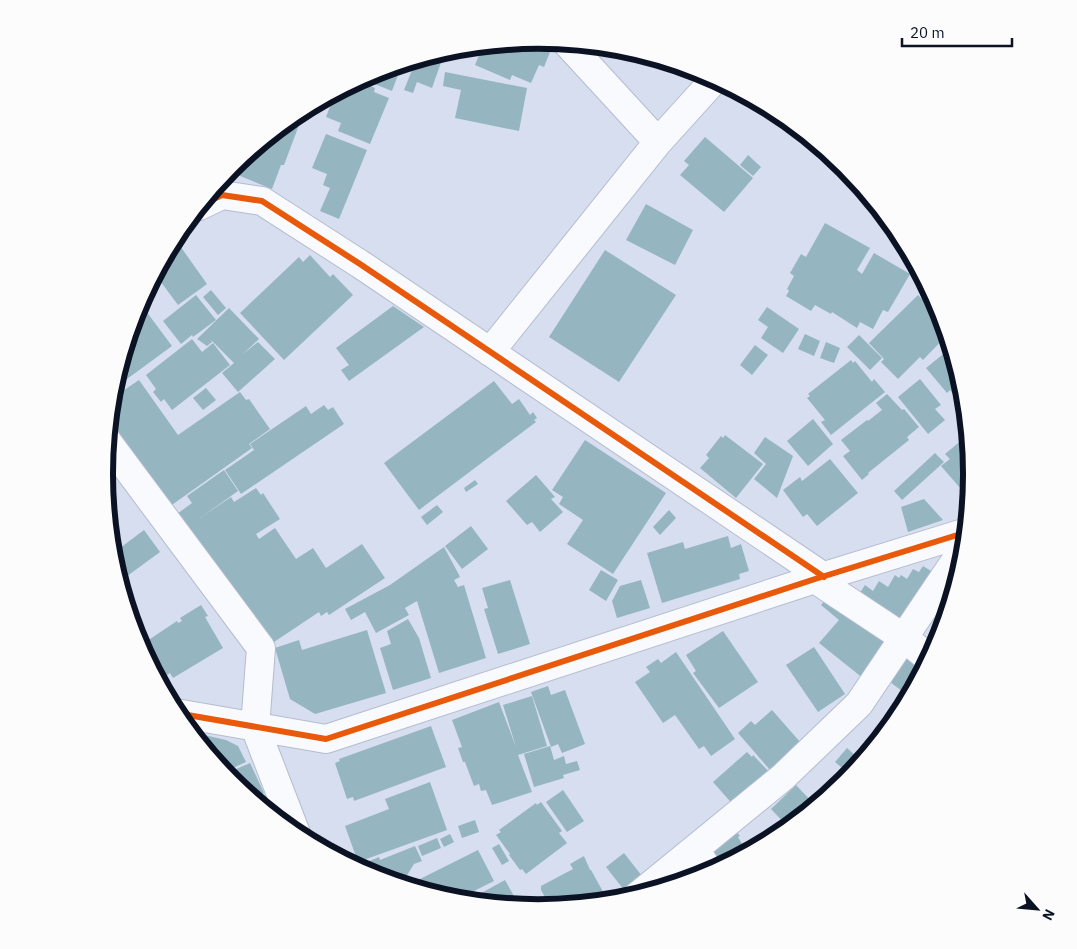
<svg xmlns="http://www.w3.org/2000/svg" width="1077" height="949" font-family="'IBM Plex Sans',sans-serif">
<style>
.building{fill:#95b6c1}
.lines{fill:none;stroke-linecap:round;stroke-linejoin:round}
.minor-casing{stroke:#b4bcce;stroke-width:30}
.minor{stroke:#f9fafd;stroke-width:28}
.cycleway-casing{stroke:#fcfcfc;stroke-width:9}
.cycleway{stroke:#e8590c;stroke-width:6}
.rim{fill:none;stroke:#0a1224;stroke-width:6}
</style>
<rect width="100%" height="100%" fill="#d6def0"/>
<path class="building" d="M525,41L550,52L544,67L539,65L531,83L512,75L510,80L475,65L483,45L504,43L512,47L514,42Z
M445,51L432,88L417,82L413,93L404,90L416,60Z
M402,64L392,91L362,79L372,73Z
M445,72L527,88L519,131L455,118L461,90L443,86Z
M358,81L375,88L374,92L389,98L370,144L338,131L341,123L326,117L331,104H329L333,94Z
M305,109L284,165H281L272,189L228,171L297,113Z
M326,134L367,150L339,219L320,211L330,188L323,185L327,174L312,168Z
M705,137L753,178L724,212L680,175L689,165L684,161Z
M748,155L761,167L753,176L740,165Z
M646,204L693,230L675,265L626,240Z
M825,223L870,248L857,270L862,274L874,253L910,274L888,312L883,310L873,329L860,322L857,328L832,312L831,314L815,305L811,311L786,296L789,291L787,289L794,276L790,273L801,254L806,257Z
M178,243L207,284L178,305L155,274L168,251Z
M605,250L676,295L619,382L549,337Z
M310,255L330,277L333,274L353,295L284,360L240,313L299,257L303,262Z
M211,290L226,308L218,315L203,297Z
M196,295L216,320L193,337L192,335L181,344L163,321Z
M918,295L931,308L935,304L940,308L948,334L923,360L920,357L898,379L881,362L884,359L869,343Z
M140,303L172,346L112,390L137,308Z
M393,306L424,327L349,381L341,370L349,365L336,348Z
M767,307L799,329L783,353L761,338L768,327L758,320Z
M229,308L259,339L243,354L258,342L275,359L238,392L222,373L234,363L211,340L212,342L207,346L197,339Z
M805,334L820,341L814,356L798,349Z
M859,335L882,358L870,370L847,347Z
M192,339L202,352L213,343L230,365L172,410L164,399L161,402L153,392L156,389L146,375Z
M826,342L840,348L834,363L820,358Z
M755,345L768,355L752,375L740,365Z
M952,347L965,390L966,399L961,403L950,390L947,393L926,368Z
M851,360L853,363L855,361L872,382L874,379L885,392L831,435L821,422L825,420L807,398L810,396L808,394Z
M920,379L941,405L935,409L945,420L928,434L898,397Z
M139,380L178,435L240,392L246,400L249,399L270,429L249,444L252,448L169,507L109,421L111,399Z
M494,381L512,404L519,399L530,415L533,412L537,418L534,420L536,422L419,510L384,463Z
M206,388L216,400L203,410L193,398Z
M887,394L902,410L904,409L919,427L907,437L909,440L868,473L869,474L862,480L843,456L850,451L841,440L867,420L868,421L882,410L876,403Z
M324,405L328,410L333,407L344,424L241,494L225,470L254,450L250,444L306,406L311,414Z
M813,419L833,444L808,466L787,441Z
M969,434L973,475L969,511L959,491L961,489L941,466L950,459L945,454Z
M725,435L763,464L736,498L700,468L709,458L706,455L721,436L723,438Z
M765,437L793,456L777,498L754,479L766,464L754,453Z
M585,440L666,493L613,574L567,544L583,520L559,504L563,497L552,490Z
M935,453L944,462L902,500L894,491Z
M830,459L858,493L817,526L807,514L803,517L783,490L800,477L802,481Z
M224,470L238,491L200,518L231,497L234,502L256,488L261,495L263,493L280,519L256,534L259,539L275,528L296,559L313,548L326,568L362,544L385,578L329,615L327,612L321,616L319,612L265,648L177,514L192,503L187,496Z
M536,475L555,497L551,499L563,512L540,532L532,522L527,525L506,501Z
M475,480L478,484L466,492L464,488Z
M924,499L943,520L908,532L901,507Z
M437,505L443,512L427,525L421,517Z
M669,510L676,518L660,535L653,527Z
M471,526L488,549L462,569L445,546Z
M144,530L160,552L119,582L112,554Z
M728,536L731,548L741,544L749,571L739,574L740,579L662,603L647,553L683,542L685,549Z
M444,547L458,573L460,577L454,580L458,587L464,585L486,658L439,673L417,601L405,608L409,615L376,633L365,612L351,620L345,609L390,585Z
M923,566L936,574L903,626L856,599L865,585L873,591L879,581L888,587L895,575L899,578L901,575L907,579L913,569L919,572Z
M601,570L618,580L606,601L589,590Z
M510,580L530,644L498,654L484,609L488,608L482,588Z
M641,580L650,608L617,618L612,601L620,586Z
M830,594L893,645L864,679L819,643L839,620L821,605Z
M201,605L208,616L205,617L223,648L173,678L170,673L164,677L144,643L177,621L178,623L182,621L180,618Z
M408,619L419,638L431,678L393,690L380,648L391,644L387,631Z
M367,630L386,693L315,714L290,699L275,648L299,640L302,650Z
M723,631L758,682L719,708L693,673L696,671L686,655Z
M814,647L845,694L818,712L786,665Z
M676,652L735,739L711,756L704,746L699,749L675,715L663,723L635,682L650,672L646,667L658,659L661,663Z
M903,656L917,667L920,663L926,668L910,697L886,679Z
M548,686L551,695L565,690L585,744L562,753L558,744L551,747L531,692Z
M904,695L909,699L903,711L896,705Z
M532,696L547,746L518,755L532,792L492,805L486,790L481,791L479,784L474,786L465,762H463L458,748L462,747L452,720L499,702L516,747L503,705Z
M772,710L801,743L770,770L738,733L751,721L755,725Z
M431,726L446,767L354,801L353,797L347,799L335,763L340,761L339,759Z
M191,732L226,740L238,746L246,762L224,772Z
M550,746L554,760L564,756L566,764L577,761L580,770L563,775L564,778L534,787L524,754Z
M847,748L859,759L847,772L835,762Z
M747,752L752,757L753,755L772,775L736,808L713,782Z
M250,763L264,793L252,799L231,782L225,774Z
M430,782L447,830L358,862L345,826L389,809L385,799Z
M796,785L816,806L789,828L771,809Z
M563,790L584,821L567,832L546,802Z
M541,802L562,831L559,833L567,843L526,874L522,869L520,870L509,855L510,854L496,835L501,832L499,830L536,803L537,805Z
M475,820L479,832L462,838L458,826Z
M732,826L740,836L738,837L742,844L735,849L741,856L717,870L702,850Z
M450,834L454,842L444,847L440,839Z
M437,838L441,848L422,856L418,846Z
M499,844L509,861L502,865L492,848Z
M415,846L422,861L414,864L401,885L372,876L355,867L379,857L380,860Z
M478,850L494,881L454,901L406,886Z
M624,853L642,876L624,890L606,867Z
M584,856L590,870H591L606,897L595,903L551,908L541,890V886L573,869L570,864Z
M691,874L695,879L670,887L681,877L683,880Z
M505,880L520,907L465,902Z"/>
<g class="lines">
<defs>
<path id="minor" d="M567,43L658,142
M199,206L222,195L262,201L360,264L824,577
M490,352L658,142L715,79
M107,441L261,648L255,727L297,836
M815,579L904,638L930,659
M176,713L326,739L815,579L967,532
M695,850L711,873
M636,897L783,777L859,704L966,545"/>
</defs>
<use href="#minor" class="minor-casing"/>
<use href="#minor" class="minor"/>
<defs>
<path id="cycleway" d="M199,206L222,195L262,201L360,264L824,577
M176,713L326,739L815,579L967,532"/>
</defs>
<use href="#cycleway" class="cycleway-casing"/>
<use href="#cycleway" class="cycleway"/>
</g>
<path d="M0 0H1077V949H0ZM113 474a425 425 0 1 1 850 0a425 425 0 1 1-850 0Z" fill="#fcfcfc" fill-rule="evenodd"/>
<path class="rim" d="M113 474a425 425 0 1 1 850 0a425 425 0 1 1-850 0Z"/>
<g transform="translate(1037 909) rotate(117)" stroke="#fcfcfc" stroke-width="4" paint-order="stroke">
<path d="M0-4L9 19L0 12L-9 19Z" fill="#0a1224"/>
<text y="-8" font-size="14" font-weight="bold" text-anchor="middle" fill="#0a1224">N</text>
</g>
<path d="M902 38v8h110v-8" fill="none" stroke="#0a1224" stroke-width="2.5"/>
<text x="910" y="38" font-size="15" fill="#0a1224" stroke="#fcfcfc" stroke-width="4" paint-order="stroke">20 m</text>
</svg>
